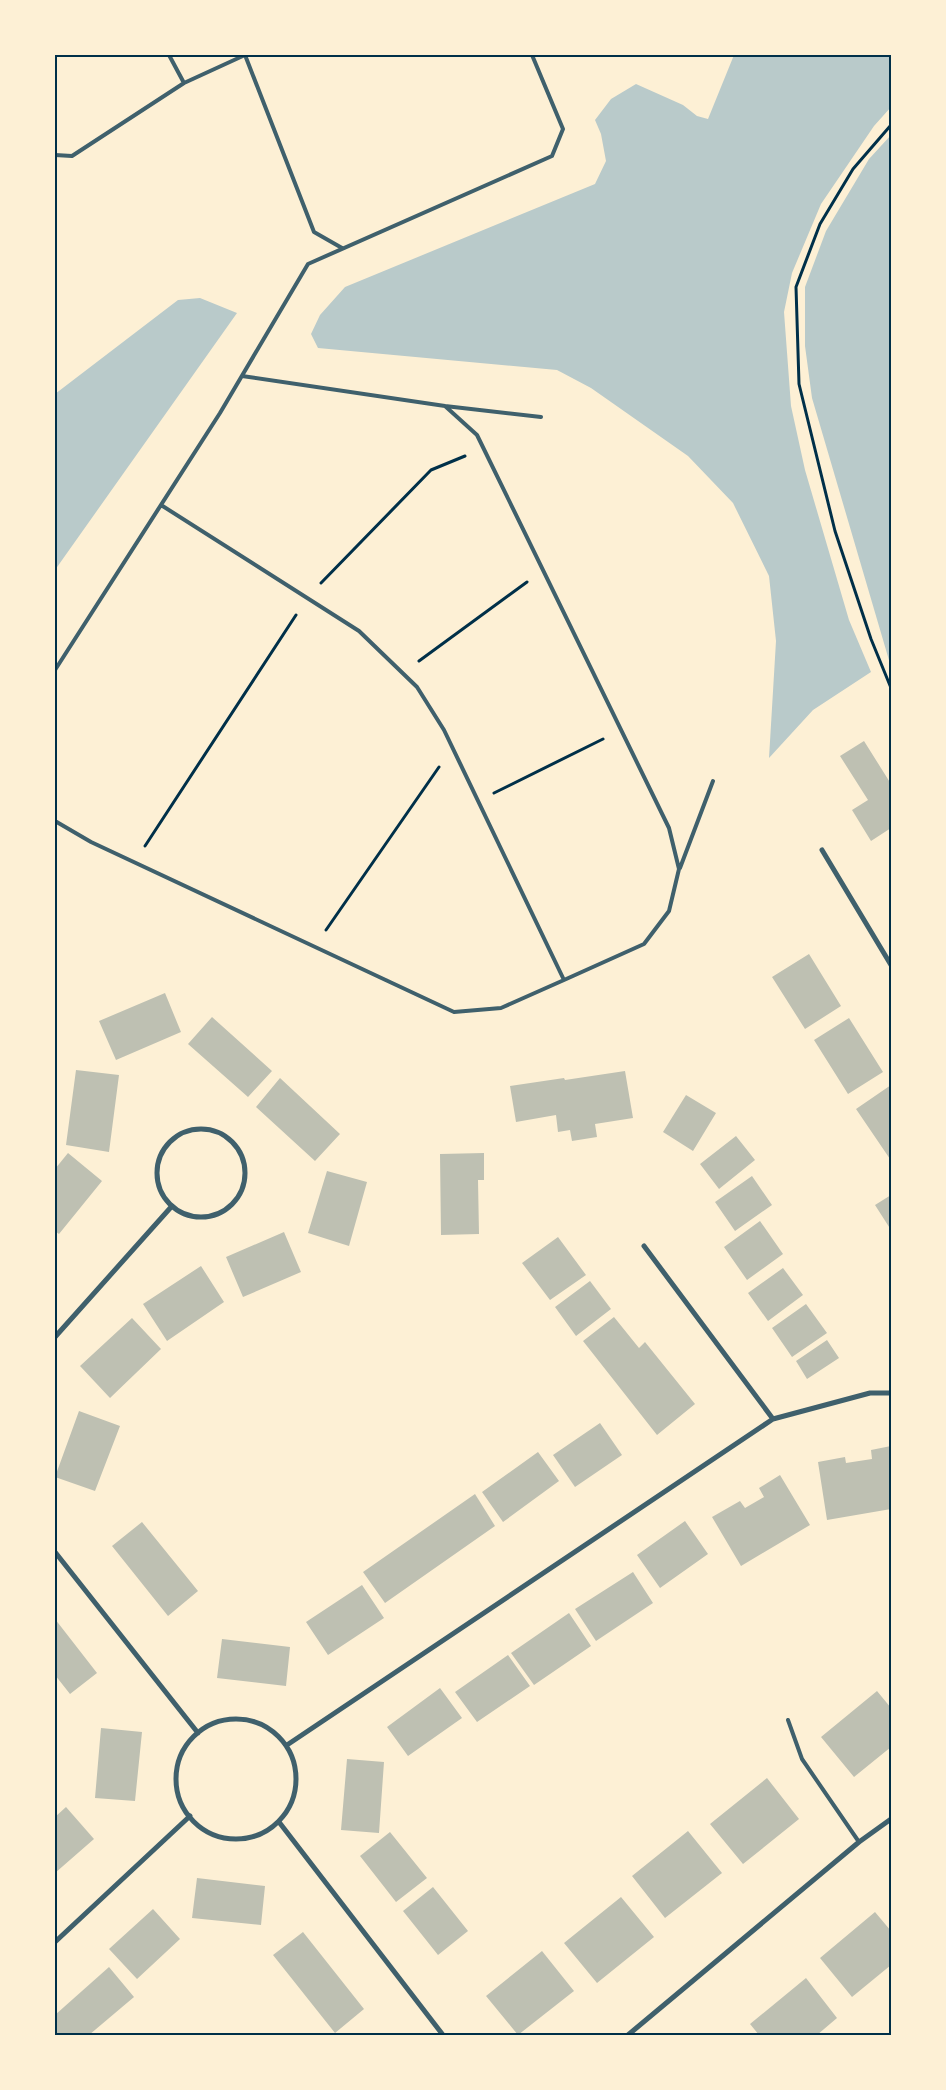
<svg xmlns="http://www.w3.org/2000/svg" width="946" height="2090" font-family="'Golos Text',sans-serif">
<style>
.green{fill:#b9caca}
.building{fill:#bec0b2}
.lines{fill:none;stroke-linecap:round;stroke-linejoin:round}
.path{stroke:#003049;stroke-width:3}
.service{stroke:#3f606c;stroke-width:4}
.minor{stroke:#3f606c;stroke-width:5}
.neatline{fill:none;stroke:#003049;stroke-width:2}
</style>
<rect width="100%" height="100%" fill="#fdf0d5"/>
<path class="green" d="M734,55H891V107L874,126L821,204L792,273L784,312L791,406L805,470L849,620L871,672L813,710L769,758L776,641L769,576L733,503L688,456L591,388L557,370L318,348L311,334L320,315L345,287L595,184L606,161L601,134L595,120L611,99L636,84L683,105L697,116L708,119Z
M891,135V667L812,398L805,346V287L826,231L869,159Z
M200,298L237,313L55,570V394L178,300Z"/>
<path class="building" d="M864,741L891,784V828L871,841L852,810L868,800L840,756Z
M809,954L841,1006L805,1029L772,977Z
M165,993L181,1032L116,1060L99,1021Z
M212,1017L272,1071L248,1097L188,1044Z
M849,1018L883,1072L848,1094L814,1040Z
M76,1070L119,1075L109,1152L66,1145Z
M625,1071L633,1118L595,1124L597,1137L572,1141L570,1130L558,1132L556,1115L516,1122L510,1086L564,1078L565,1080Z
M280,1078L340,1134L315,1161L256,1107Z
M891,1085V1158L890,1159L856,1109Z
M686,1095L716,1113L693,1151L663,1132Z
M736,1136L755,1160L719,1189L700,1164Z
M68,1153L102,1181L59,1234L55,1231V1169Z
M484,1153V1180H478L479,1234L441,1235L440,1154Z
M327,1171L367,1182L349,1246L308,1233Z
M752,1176L772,1205L735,1231L715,1202Z
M891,1195V1230L875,1205Z
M760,1221L783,1254L747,1280L724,1247Z
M284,1232L301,1272L243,1297L226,1257Z
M558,1237L586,1275L550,1300L522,1263Z
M201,1266L224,1302L167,1341L143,1304Z
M783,1268L803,1295L768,1321L748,1293Z
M590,1281L611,1309L576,1336L555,1307Z
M806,1304L827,1333L792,1357L772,1328Z
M614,1317L639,1348L645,1342L695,1404L657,1435L583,1341Z
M132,1318L161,1349L110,1398L80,1366Z
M827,1340L839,1358L807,1379L796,1361Z
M79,1411L120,1426L95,1491L55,1477Z
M600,1423L622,1455L575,1487L553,1455Z
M891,1446V1509L827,1520L818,1462L845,1457L846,1463L872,1459L871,1450Z
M538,1452L559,1481L503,1522L482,1492Z
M780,1475L810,1525L741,1566L712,1517L740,1501L745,1508L764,1497L759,1488Z
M475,1494L495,1526L385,1603L363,1572Z
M685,1521L708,1554L660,1588L637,1555Z
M142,1522L198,1591L168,1616L112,1546Z
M633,1572L653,1603L596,1641L575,1609Z
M362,1585L384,1618L328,1655L306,1622Z
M569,1613L591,1646L534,1685L511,1653Z
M55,1619L97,1673L70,1694L55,1675Z
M222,1639L290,1647L286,1686L217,1678Z
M508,1655L530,1686L477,1722L455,1692Z
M440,1688L462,1718L408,1756L387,1727Z
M877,1691L891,1708V1747L854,1777L821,1737Z
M101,1728L142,1732L135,1801L95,1798Z
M347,1759L384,1762L379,1833L341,1830Z
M767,1778L799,1819L743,1864L710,1824Z
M66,1807L94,1839L55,1873V1817Z
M688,1831L722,1873L665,1918L632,1876Z
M390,1832L427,1878L396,1902L360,1856Z
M197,1878L265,1886L261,1925L192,1918Z
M433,1887L468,1931L438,1955L403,1911Z
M621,1897L654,1937L597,1983L564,1943Z
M153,1909L180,1939L137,1979L109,1949Z
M875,1912L891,1931V1965L852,1997L820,1958Z
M303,1932L364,2009L335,2033L273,1955Z
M542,1951L574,1991L518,2035L486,1996Z
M109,1967L134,1997L89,2035H55V2015Z
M806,1978L837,2018L817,2035H759L750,2024Z"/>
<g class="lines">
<path class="path" d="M891,125L853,169L820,224L796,287L799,384L835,531L871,639L891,688
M321,583L431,470L465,456
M419,661L527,582
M494,793L603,739
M145,846L296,615
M326,930L439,767"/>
<path class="service" d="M169,55L184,83
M245,55L314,232L342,248
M55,155L72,156L184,83L245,55
M242,376L445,406L477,435L669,828L679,869L669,911L644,944L564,980
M445,406L541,417
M55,670L220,413L308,264L552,156L563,129L532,55
M55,821L91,842L454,1012L501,1008L564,980L444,730L417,687L359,631L161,505
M680,868L713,781
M788,1720L802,1759L859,1842"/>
<path class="minor" d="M822,850L891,965
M157 1173a44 44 0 1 1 88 0a44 44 0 1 1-88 0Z
M644,1246L773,1419
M55,1337L172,1206
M55,1552L198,1733
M176 1779a60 60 0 1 1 120 0a60 60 0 1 1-120 0Z
M287,1745L773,1419L870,1393H891
M279,1822L443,2035
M55,1942L190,1816
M628,2035L859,1842L891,1819"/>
</g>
<rect width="946" height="2090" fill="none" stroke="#fdf0d5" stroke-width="112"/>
<rect x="56" y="56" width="834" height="1978" class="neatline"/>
</svg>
